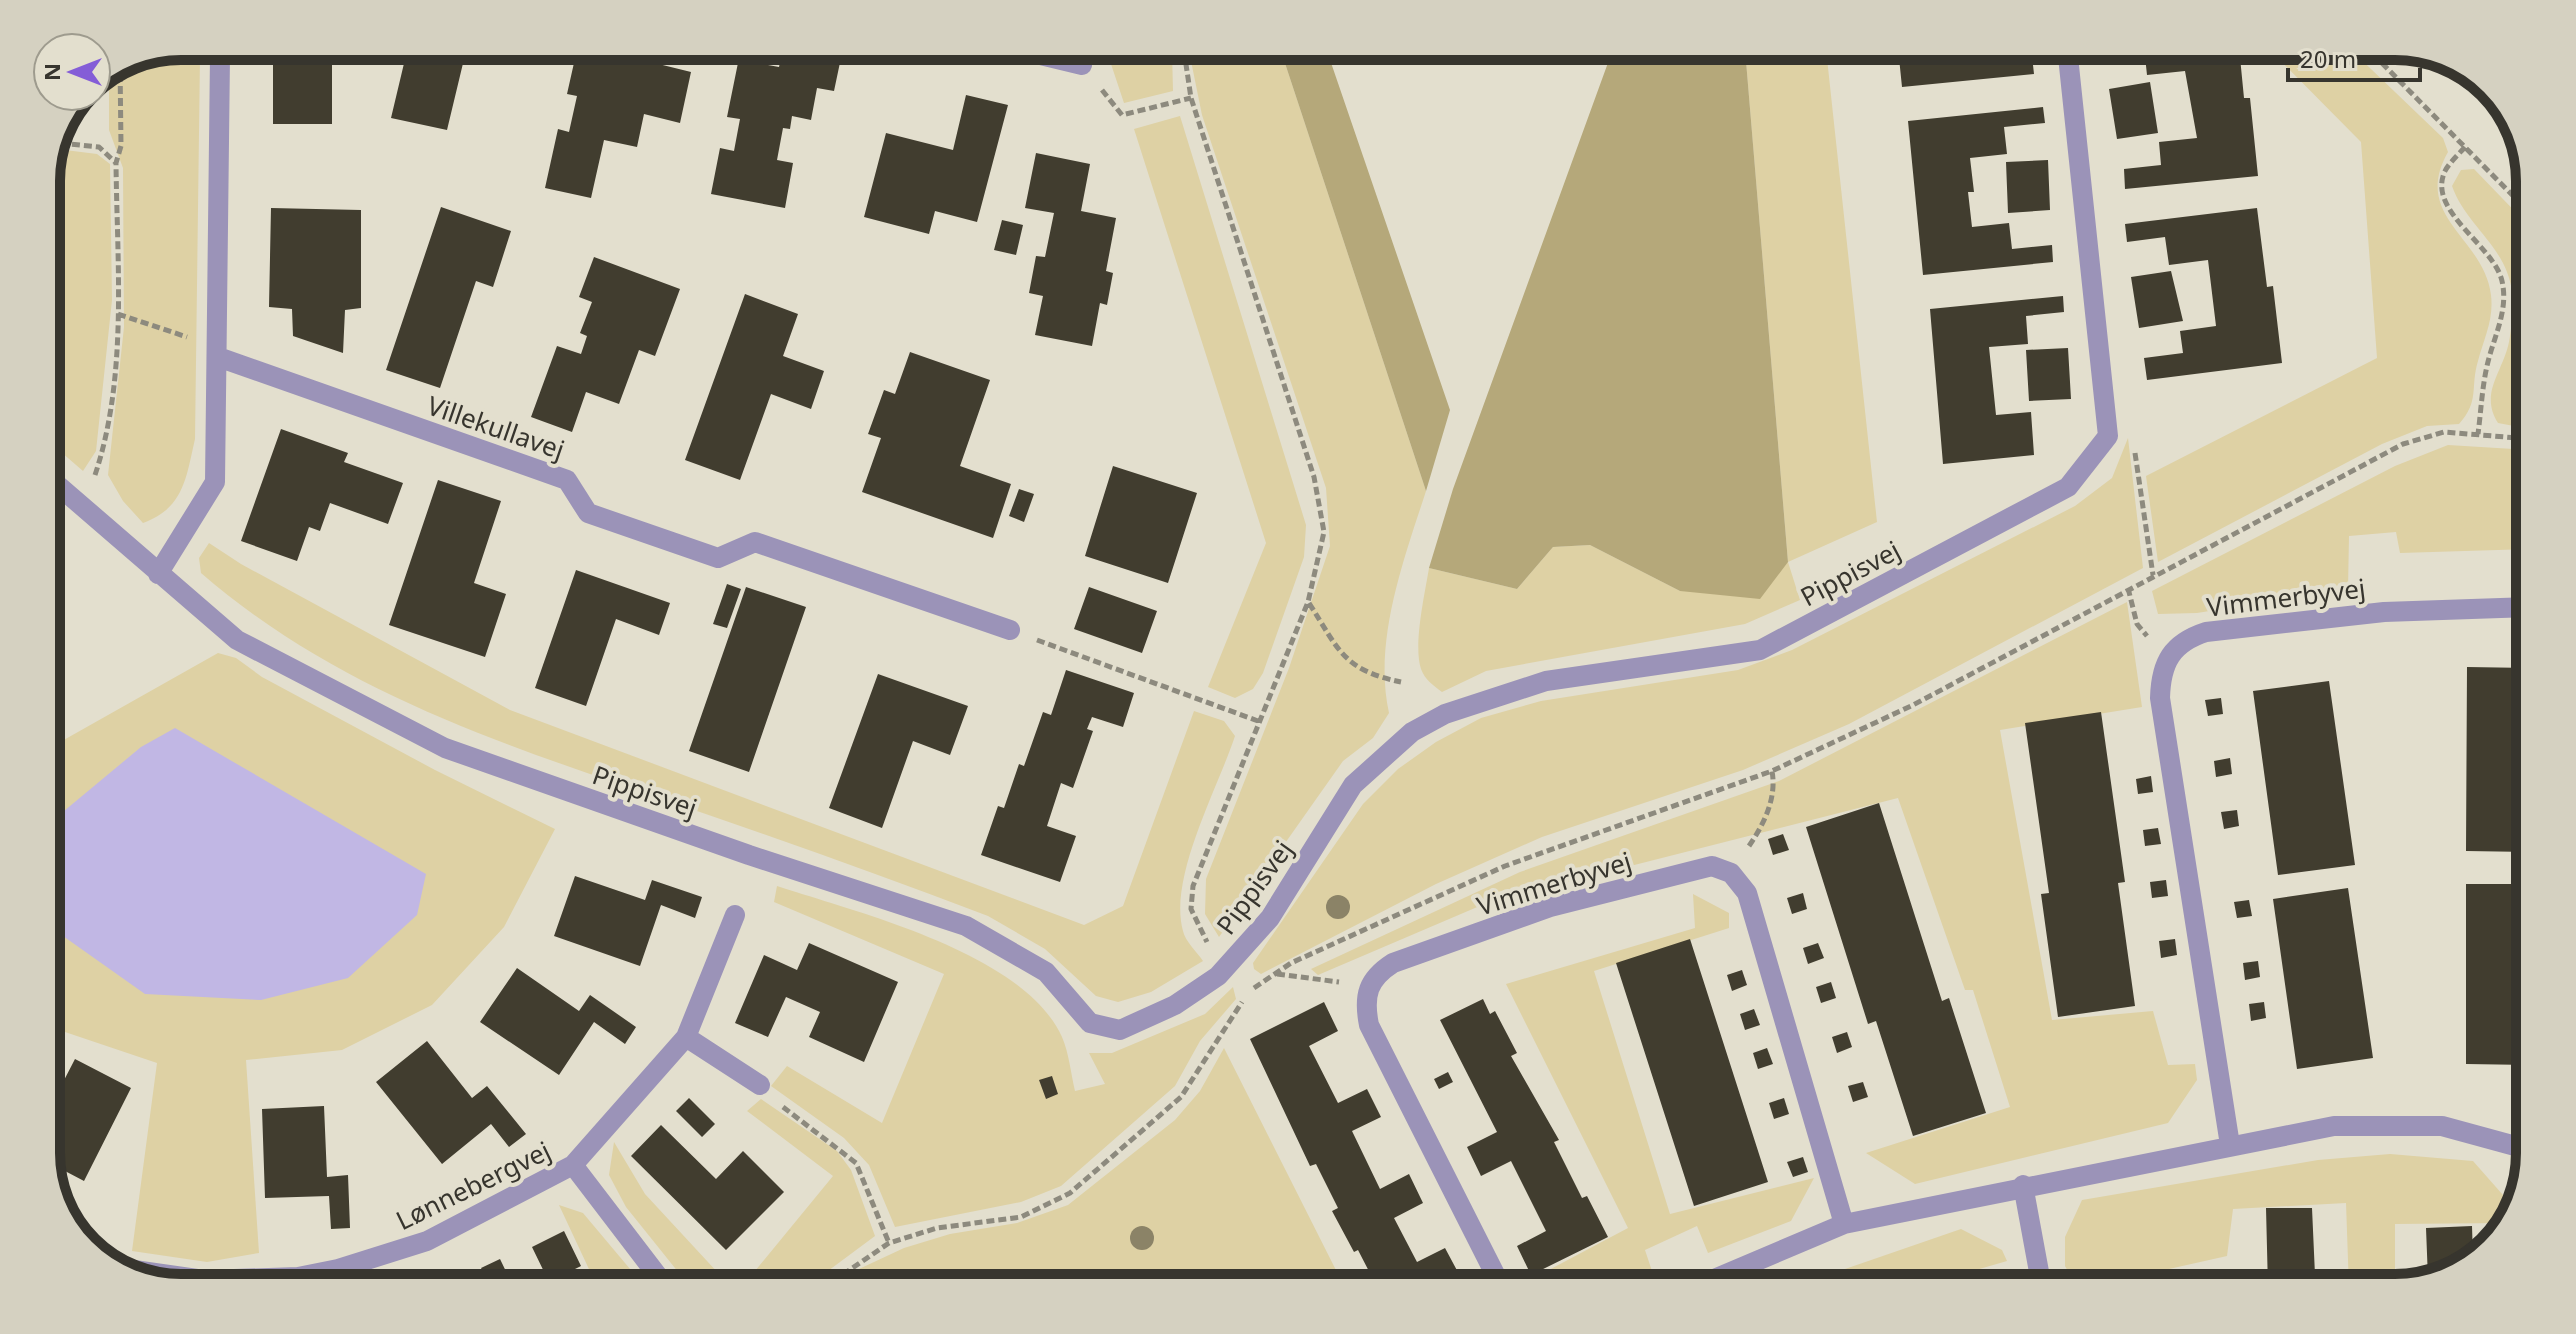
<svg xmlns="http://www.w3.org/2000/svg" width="2576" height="1334" font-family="'Noto Sans',sans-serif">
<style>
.green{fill:#ded1a4}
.forest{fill:#b5a87a}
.water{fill:#c1b7e4}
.building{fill:#413d2f}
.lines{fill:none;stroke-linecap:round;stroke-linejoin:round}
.path{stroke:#8d8a7e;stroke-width:5;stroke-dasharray:8 4;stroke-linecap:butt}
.street{stroke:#9b93b8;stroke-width:20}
.secondary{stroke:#7b6da4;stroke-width:20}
.tree{fill:#8b8367}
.labels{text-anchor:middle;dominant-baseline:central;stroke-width:8;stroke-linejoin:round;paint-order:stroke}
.street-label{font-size:26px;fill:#37352e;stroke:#e3dfce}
.rim{fill:none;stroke:#37352e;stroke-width:10}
</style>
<rect width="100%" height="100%" fill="#e3dfce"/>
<path class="green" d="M2347,46L2443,138L2448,152C2411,217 2484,237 2491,295C2494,320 2484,338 2478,361C2470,387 2480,401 2459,424L2427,426L2382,444L2158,562L2146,476L2377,358L2361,142L2267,47Z
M1745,49H1826L1877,522L1788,562L1800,600L1745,624L1486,671L1442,692C1433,685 1425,680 1421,669C1413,645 1425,593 1429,568L1517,589L1553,547L1590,545L1680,591L1788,562Z
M1172,51L1173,91L1124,103L1107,52Z
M1189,51H1281L1426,491C1404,559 1373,641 1389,713L1373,738L1343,761L1219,937L1205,914L1206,879L1289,668L1330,546L1326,488L1202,115Z
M130,56H200L195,439C186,478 184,508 143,523L123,501L108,475L124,327L123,168L109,130V70Z
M1180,116L1306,525L1304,557L1263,673L1253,689L1235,698L1208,687L1266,543L1134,129Z
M57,149L97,154L110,164L112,300L96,451L83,471L46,439V173Z
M2474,169L2530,227V429L2498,423C2479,393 2503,372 2509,342C2512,327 2513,307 2512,292C2507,247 2466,226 2452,186L2461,170Z
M2128,438L2143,568L1849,724L1743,770L1542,837L1436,884L1261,974L1254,969L1253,963L1363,804L1398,769L1436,742L1481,718L1541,701L1738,670L1792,650L2075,506L2112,478Z
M2448,445L2530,450V549L2400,553L2396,532L2349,536L2348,589L2197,613L2158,614L2152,591L2395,466Z
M209,543L241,564L510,710L1084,925L1123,906L1194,711L1224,721L1235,736C1218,788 1168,878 1183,931C1185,941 1197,952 1203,961L1151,992L1118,1002L1096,996L1045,949L988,916C880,875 771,836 662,799C495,741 338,691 201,573L199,558Z
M2127,602L2142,707L2000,730L2052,1020L2153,1011L2168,1065L2195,1064L2197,1080L2168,1123L1915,1184L1866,1153L2010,1107L1973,990H1965L1898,798L1489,902L1318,975L1311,969L1520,872L1779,781Z
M218,653L236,658L262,677L435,770L555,829L504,927L432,1005L342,1050L246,1060L259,1253L207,1262L132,1251L157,1063L65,1032L46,1019V750Z
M777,886C859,913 1024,953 1062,1037C1069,1053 1071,1074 1075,1091L1105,1084L1089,1053H1112L1205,1014L1233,987L1236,999L1200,1041L1175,1086L1061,1186L1021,1202L895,1227L869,1165L844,1138L771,1086L787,1066L882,1123L944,974L774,902Z
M1693,894L1729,913V928L1594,971L1670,1214L1814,1178L1791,1221L1708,1253L1697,1226L1645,1250L1654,1277L1632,1288H1534L1530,1280L1628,1228L1506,984L1695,928Z
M1224,1048L1345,1288H836L859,1269L904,1248L950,1234L1017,1223L1068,1205L1175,1120L1200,1091Z
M761,1099L837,1151L851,1170L875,1236L805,1288H741L833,1176L747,1111Z
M614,1142L645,1194L732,1288H691L626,1207L609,1175Z
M2390,1154L2473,1161L2510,1203V1219L2507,1223L2395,1224V1288H2349L2346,1203L2233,1209L2227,1256L2093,1286L2070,1275L2065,1266V1237L2082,1200L2318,1160Z
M559,1205L583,1213L646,1288H612L605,1279L595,1282Z
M1961,1229L2002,1250L2007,1261L1914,1288H1790Z"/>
<path class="forest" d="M1613,49H1745L1788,562L1760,599L1680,591L1590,545L1553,547L1517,589L1429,568L1453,489Z
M1281,51H1327L1450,410L1426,491Z"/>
<path class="water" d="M175,728L426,874L417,915L348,978L261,1000L145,994L46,924V826L141,747Z"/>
<path class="building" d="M2104,47H2132L2133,49L2104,52Z
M2144,47H2239L2244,98H2250L2258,176L2125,189L2124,169L2161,165L2159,142L2197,138L2185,71L2147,75Z
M1898,48H1990L1992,60L2032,56L2034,74L1902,87Z
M740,53L771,55L768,65L779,67L782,53H842L834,91L817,88L811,120L792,116L790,129L783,128L777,160L793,163L785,208L711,194L720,148L734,151L740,119L727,117Z
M576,54H618L691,72L680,123L644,114L637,147L604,140L591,198L545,188L558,129L569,132L577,96L567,94Z
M273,55H332V124H273Z
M406,55H465L447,130L391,118Z
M2150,82L2158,133L2117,139L2109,89Z
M966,95L1008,105L977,222L935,211L929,234L864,217L886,133L953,150Z
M2043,107L2045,123L2004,127L2007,154L1970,158L1974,192H1968L1972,227L2009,223L2012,249L2052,245L2053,262L1923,275L1908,121Z
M1036,153L1090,164L1081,211L1116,218L1106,271L1113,273L1107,305L1100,303L1092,346L1035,335L1043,296L1029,293L1036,256L1045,257L1054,213L1025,208Z
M2048,160L2050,210L2008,213L2006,162Z
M441,207L511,231L493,287L476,281L440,388L386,370Z
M271,208L361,210V308L345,310L343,353L293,336L292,309L269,307Z
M2257,208L2267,287L2273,286L2282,363L2147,380L2144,358L2183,353L2180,331L2216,326L2208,260L2169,265L2165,237L2127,242L2125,224Z
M1002,220L1023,225L1016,255L994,250Z
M594,257L680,289L655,356L639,350L619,404L586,392L572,432L531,417L557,346L581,354L587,336L580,333L592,302L579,297Z
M2171,271L2183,321L2139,328L2131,277Z
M745,294L798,314L783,356L824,371L811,409L771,394L740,480L685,460Z
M2063,296L2064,312L2026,316L2028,344L1989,347L1996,415L2031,412L2034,455L1943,464L1930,309Z
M2068,348L2071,399L2029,401L2026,350Z
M910,352L990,380L960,466L1011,484L993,538L862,492L881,438L868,434L884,390L895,394Z
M281,429L348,453L344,462L403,483L388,524L330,503L320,531L309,527L297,561L241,541Z
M1113,466L1197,493L1168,583L1085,556Z
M438,480L501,501L474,583L506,594L485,657L389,625Z
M1019,489L1034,494L1024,522L1009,516Z
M576,570L670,603L659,635L616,619L586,706L535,688Z
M727,584L741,589L727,628L713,624Z
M746,587L806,607L749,772L689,751Z
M1089,587L1157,611L1142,653L1074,629Z
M2467,667L2530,668V852L2466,851Z
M1066,670L1134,693L1123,727L1092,717L1087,729L1093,731L1073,788L1061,783L1047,826L1076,836L1060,882L981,855L998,806L1004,808L1019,764L1024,766L1043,712L1051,715Z
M878,674L968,706L950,755L913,741L882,828L829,808Z
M2329,681L2355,865L2278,875L2253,691Z
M2221,698L2223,714L2208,716L2205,700Z
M2101,712L2125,882L2118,883L2135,1006L2058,1017L2041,894L2049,893L2025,723Z
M2230,758L2232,774L2216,777L2214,761Z
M2151,776L2153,792L2138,794L2136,779Z
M1879,803L1942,1001L1949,998L1986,1113L1913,1136L1876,1021L1868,1024L1806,827Z
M2237,810L2239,826L2224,829L2221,812Z
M2158,828L2161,844L2145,846L2143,830Z
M1783,834L1789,850L1773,855L1768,839Z
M575,876L645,900L652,880L702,897L695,918L661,905L640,966L554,936Z
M2166,880L2168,896L2152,898L2150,882Z
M2466,884H2530V1065L2466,1064Z
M2348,888L2373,1058L2297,1069L2273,899Z
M1803,893L1807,909L1792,914L1787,898Z
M2249,900L2252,916L2237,918L2234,902Z
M1690,939L1768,1182L1694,1206L1616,963Z
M2175,939L2177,955L2161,958L2159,941Z
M809,943L898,982L864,1062L809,1037L820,1012L786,997L768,1037L735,1023L764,955L797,970Z
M1818,943L1824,958L1808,964L1803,948Z
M2258,961L2260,977L2245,980L2243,963Z
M517,968L579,1011L590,995L636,1027L625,1044L594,1022L559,1075L480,1022Z
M1742,970L1747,985L1732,991L1727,975Z
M1831,982L1836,998L1821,1003L1816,987Z
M1483,999L1490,1014L1495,1011L1517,1053L1511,1056L1559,1140L1554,1142L1582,1198L1587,1196L1608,1237L1531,1275L1517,1246L1546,1231L1511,1161L1481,1176L1467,1147L1497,1132L1440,1020Z
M1324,1002L1338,1031L1309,1046L1338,1103L1367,1089L1381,1117L1352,1131L1380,1189L1409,1174L1423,1203L1394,1218L1417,1262L1445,1248L1460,1276L1435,1288H1370L1368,1284L1374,1281L1358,1250L1354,1252L1332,1211L1338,1208L1316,1164L1310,1166L1250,1039Z
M2264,1002L2266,1018L2251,1021L2249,1004Z
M1754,1009L1760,1025L1745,1030L1740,1014Z
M1847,1032L1852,1047L1837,1053L1832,1037Z
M427,1041L472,1098L487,1086L526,1134L509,1147L491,1124L442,1164L376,1082Z
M1767,1048L1773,1064L1758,1069L1753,1053Z
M75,1059L131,1088L84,1181L46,1161V1115Z
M1448,1072L1453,1082L1439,1089L1434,1079Z
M1052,1076L1058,1094L1046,1099L1039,1080Z
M1863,1082L1868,1097L1853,1102L1848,1086Z
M689,1098L715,1124L702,1137L676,1111Z
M1784,1098L1789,1114L1774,1119L1769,1103Z
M324,1106L327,1177L348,1175L350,1228L331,1229L329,1196L265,1198L262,1109Z
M661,1125L716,1179L743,1151L784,1192L726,1250L631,1156Z
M1803,1157L1808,1172L1793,1177L1787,1162Z
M2266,1208H2312L2315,1275L2320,1274L2321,1288H2268Z
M2472,1226L2473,1258L2463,1270L2428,1279L2426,1228Z
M564,1231L581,1266L549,1282L532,1247Z
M500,1259L514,1288H491L481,1268Z
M1973,1273L1977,1288H1929L1928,1284Z"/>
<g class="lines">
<path class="path" d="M2365,46L2530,213
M1184,51L1191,98L1314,477L1324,532L1308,602L1193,886L1191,909L1207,942
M1102,90L1122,115L1191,98
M60,143L99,147L116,163
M2465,147C2459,154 2449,163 2445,171C2426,211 2494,245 2502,281C2509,311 2493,338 2487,366C2482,388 2481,411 2478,434
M118,314L187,337
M2135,453L2153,575
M95,475C128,376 117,265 116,163L121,146L120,63
M2128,588L2137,624L2147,636
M1309,603C1339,650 1343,670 1401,682
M1037,640L1258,721
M1749,846C1764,824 1777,798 1772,771
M1277,974L1339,982
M1254,988L1291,963L1505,866L1772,771L1913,705L2403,444L2444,432L2530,439
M783,1107L856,1163L889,1243
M823,1288L889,1243L937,1228L1021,1217L1070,1193L1181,1097L1242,1002"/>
<path class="street" d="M1028,52L1082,65
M218,357L567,480L588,513L718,558L755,542L1010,630
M46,475L237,640L445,748L749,855L966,926L1046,972L1090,1023L1120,1030L1175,1005L1218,976L1270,918L1353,785L1412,732L1445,714L1546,681L1760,650L2068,487L2108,436L2067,47
M158,574L215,482L220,56
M686,1037L760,1085
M2230,1145L2160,698C2161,662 2172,643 2206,632L2384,612L2530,607
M573,1165L667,1288
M2023,1185L2042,1288
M113,1267L204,1280L298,1277L338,1269L427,1241L573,1165L686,1037L735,915
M1502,1288L1369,1025C1363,995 1368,979 1393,963L1550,907L1712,866L1731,873L1747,893L1844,1224
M1693,1288L1844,1224L2334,1126H2442L2530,1150"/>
<path class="secondary" d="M2472,75L2510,115"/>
</g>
<g class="tree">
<circle cx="1338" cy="907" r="12"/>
<circle cx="1142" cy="1238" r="12"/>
</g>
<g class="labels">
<g class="street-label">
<text transform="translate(496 427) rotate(19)">Villekullavej</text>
<text transform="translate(1850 573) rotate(-28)">Pippisvej</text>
<text transform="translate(2286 597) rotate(-7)">Vimmerbyvej</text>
<text transform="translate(645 791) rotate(19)">Pippisvej</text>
<text transform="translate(1554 883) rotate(-17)">Vimmerbyvej</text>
<text transform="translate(1254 887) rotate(-54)">Pippisvej</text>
<text transform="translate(473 1185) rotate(-26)">Lønnebergvej</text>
</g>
</g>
<path d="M0 0H2576V1334H0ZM181 60H2395A121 121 0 0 1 2516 181V1153A121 121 0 0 1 2395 1274H181A121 121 0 0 1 60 1153V181A121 121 0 0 1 181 60Z" fill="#d5d1c1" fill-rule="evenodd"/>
<path class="rim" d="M181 60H2395A121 121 0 0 1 2516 181V1153A121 121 0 0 1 2395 1274H181A121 121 0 0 1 60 1153V181A121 121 0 0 1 181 60Z"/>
<g transform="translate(72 72) rotate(270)"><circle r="38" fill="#e3dfce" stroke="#9e9b8e" stroke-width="2"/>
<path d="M0-6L14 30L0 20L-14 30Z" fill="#845dd7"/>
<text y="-12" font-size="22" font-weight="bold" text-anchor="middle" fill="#37352e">N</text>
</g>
<path d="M2288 68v12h132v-12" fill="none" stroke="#37352e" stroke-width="4"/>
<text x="2300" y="68" font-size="24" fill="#37352e" stroke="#e3dfce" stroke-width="6" paint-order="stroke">20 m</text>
</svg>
